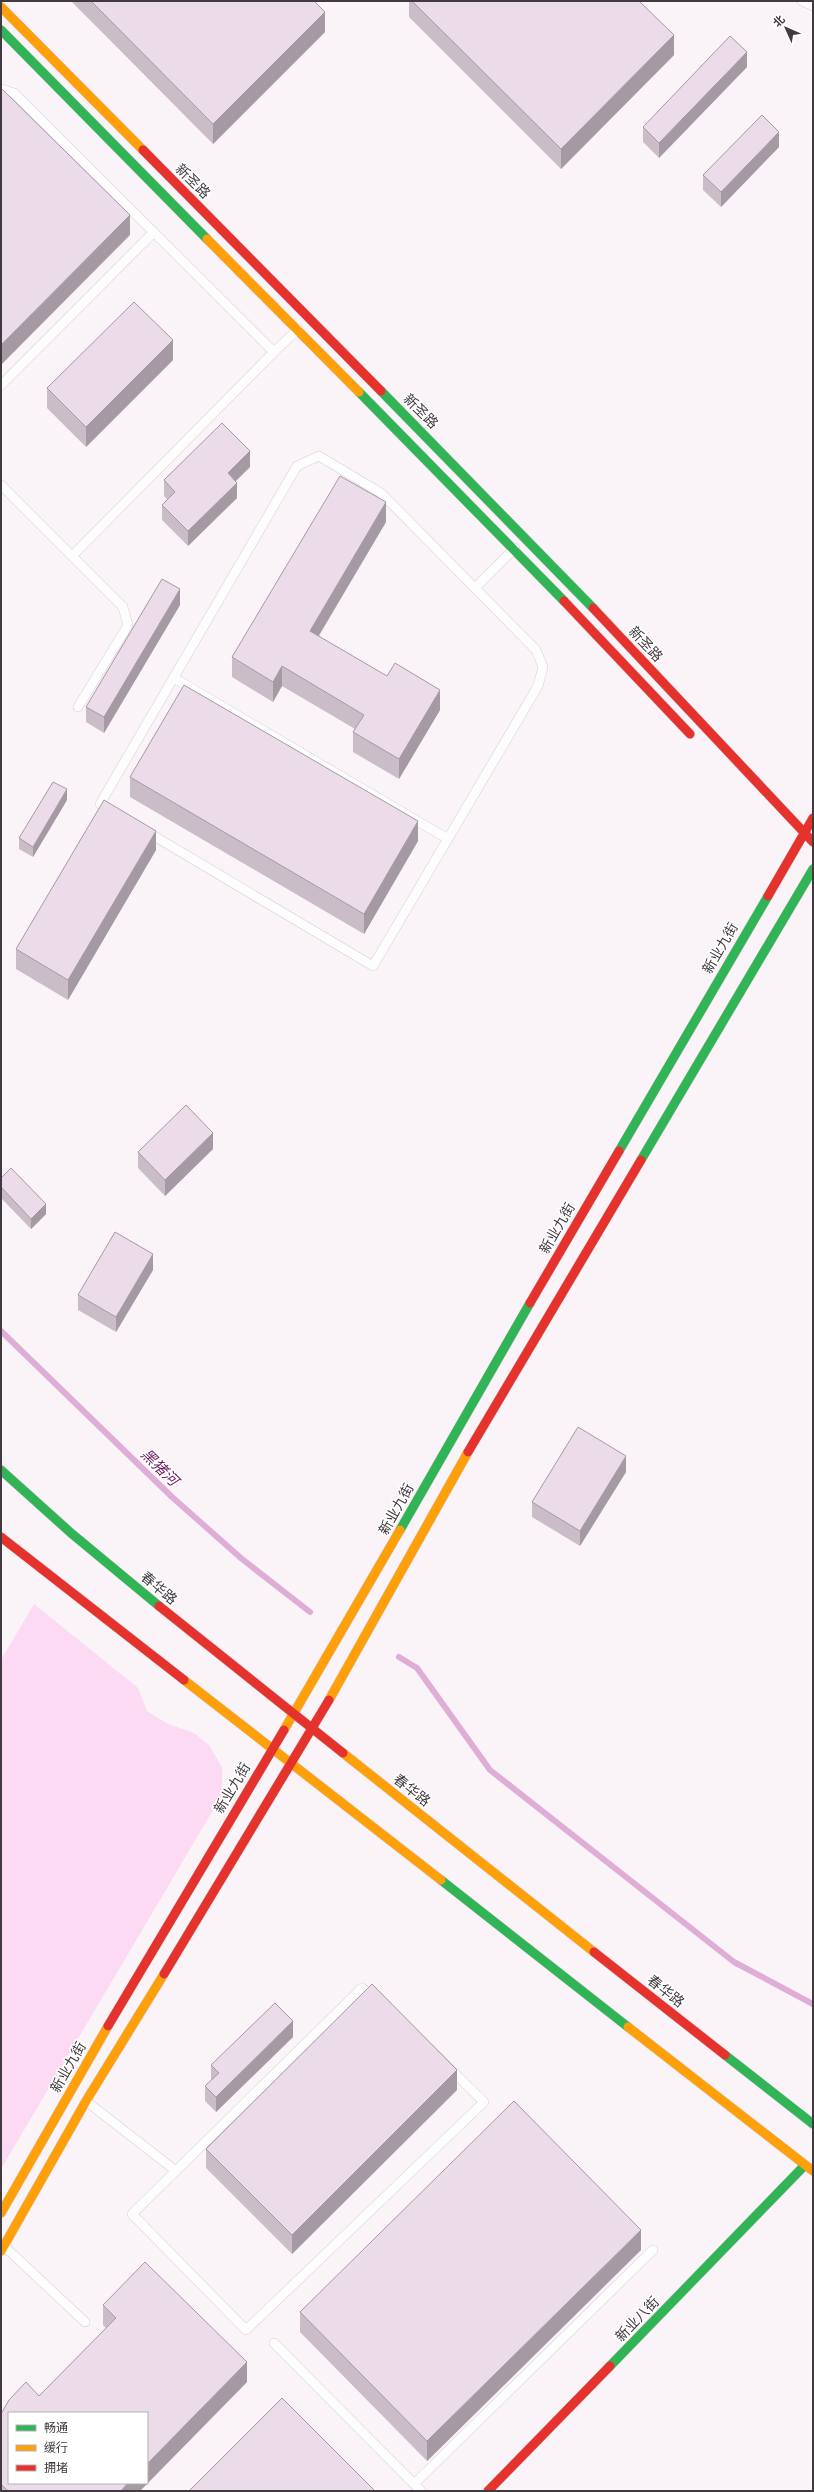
<svg xmlns="http://www.w3.org/2000/svg" width="814" height="2492" font-family="Lora,'Noto Sans SC',serif">
<style>
.park{fill:#fcdaf4}
.lines{fill:none;stroke-linecap:round;stroke-linejoin:round}
.stream{stroke:#dfadd5;stroke-width:6}
.lane-casing{stroke:#d5cfd4;stroke-width:10}
.fast-casing{stroke:#d5cfd4;stroke-width:10}
.slow-casing{stroke:#d5cfd4;stroke-width:10}
.jam-casing{stroke:#d5cfd4;stroke-width:10}
.lane{stroke:#fefdfe;stroke-width:9}
.fast{stroke:#30b455;stroke-width:9}
.slow{stroke:#ff9f0a;stroke-width:9}
.jam{stroke:#e5322d;stroke-width:9}
.wall{fill:#cbbdc8}
.shaded-wall{fill:#a59aa3}
.building{fill:#ecdce9;stroke:#a59aa3}
.labels{text-anchor:middle;dominant-baseline:central;stroke-width:3;stroke-linejoin:round;paint-order:stroke}
.street-label{font-size:14px;fill:#413a40;stroke:#fff}
.water-label{font-size:15px;font-style:italic;fill:#702165;stroke:#fff}
</style>
<rect width="100%" height="100%" fill="#faf4f9"/>
<path class="park" d="M34,1604L138,1688L147,1711L168,1724L194,1733L209,1745L222,1767V1795L1,2169V1660Z"/>
<g class="lines">
<path class="stream" d="M1,1331L172,1497L242,1559L310,1612
M399,1657L417,1668L490,1770L734,1962L813,2004"/>
<defs>
<path id="lane" d="M802,1L813,6
M1,89L14,93L274,352L72,556
M274,352L298,329
M1,385L154,232
M319,456L381,493L536,650L543,667L538,686L373,966L100,804L297,466Z
M1,485L123,607L128,625L78,707
M475,588L515,548
M174,678L448,839
M362,1988L390,2010L484,2102L246,2330L132,2214Z
M86,2101L176,2171
M4,2246L85,2322
M274,2343L421,2491
M414,2484L653,2250"/>
<path id="fast" d="M1,30L207,239
M381,391L593,608
M359,392L564,601
M619,1151L768,896
M641,1160L813,869
M1,1470L71,1533L159,1606
M400,1530L530,1303
M441,1880L628,2027
M725,2055L813,2124
M610,2366L805,2165"/>
<path id="slow" d="M1,7L143,150
M207,239L359,392
M184,1680L441,1880
M329,1700L468,1452
M284,1730L400,1530
M343,1753L594,1952
M628,2027L813,2171
M1,2213L108,2026
M1,2251L86,2101L164,1974"/>
<path id="jam" d="M143,150L381,391
M564,601L690,734
M593,608L813,842
M768,896L813,818
M530,1303L619,1151
M468,1452L641,1160
M1,1537L184,1680
M159,1606L343,1753
M594,1952L725,2055
M164,1974L329,1700
M108,2026L284,1730
M488,2491L610,2366"/>
</defs>
<use href="#lane" class="lane-casing"/>
<use href="#fast" class="fast-casing"/>
<use href="#slow" class="slow-casing"/>
<use href="#jam" class="jam-casing"/>
<use href="#lane" class="lane"/>
<use href="#fast" class="fast"/>
<use href="#slow" class="slow"/>
<use href="#jam" class="jam"/>
</g>
<path class="wall" d="M71,1H314L325,32L213,144Z
M409,1H639L674,55L561,169L409,17Z
M747,67L659,158L643,142V127Z
M779,147L721,207L703,190V175Z
M173,360L86,447L47,408V388Z
M250,467L235,481L237,498L188,546L162,520V505L167,499L164,496V480Z
M386,522L319,636L440,710L399,779L353,752V732L355,729L282,686L273,702L232,677V657Z
M180,605L104,733L86,722V707Z
M130,777L418,841L364,934L130,797Z
M67,800L33,857L19,849V838Z
M156,850L68,1000L16,969V949Z
M213,1149L165,1196L138,1168V1152Z
M1,1178L46,1214L31,1229L1,1198Z
M153,1270L116,1332L78,1310V1295Z
M626,1472L580,1546L532,1517V1502Z
M293,2037L216,2112L205,2101V2086L211,2080V2065Z
M457,2090L292,2254L206,2168V2149Z
M641,2250L427,2461L300,2332V2312Z
M103,2305L247,2382L140,2491H1V2414L39,2396L106,2328L103,2325Z"/>
<path class="shaded-wall" d="M325,12V32L213,144V124Z
M674,35V55L561,169V149Z
M747,52V67L659,158V143Z
M779,132V147L721,207V192Z
M130,215V235L1,365V345Z
M173,340V360L86,447V427Z
M250,451V467L228,489V473Z
M237,483V498L188,546V531Z
M386,502V522L310,650V631Z
M180,589V605L104,733V717Z
M282,666V686L273,702V682Z
M440,690V710L399,779V759Z
M67,789V800L33,857V847Z
M418,821V841L364,934V914Z
M156,831V850L68,1000V980Z
M213,1133V1149L165,1196V1180Z
M46,1204V1214L31,1229V1219Z
M153,1254V1270L116,1332V1317Z
M626,1456V1472L580,1546V1531Z
M293,2021V2037L216,2112V2097Z
M457,2070V2090L292,2254V2235Z
M641,2230V2250L427,2461V2441Z
M247,2362V2382L140,2491H121L128,2483H147V2464Z"/>
<path class="building" d="M91,1H314L325,12L213,124Z
M412,1H639L674,35L561,149Z
M730,36L747,52L659,143L643,127Z
M2,89L130,215L1,345V90Z
M762,115L779,132L721,192L703,175Z
M134,302L173,340L86,427L47,388Z
M222,423L250,451L228,473L237,483L188,531L162,505L175,492L164,480Z
M340,476L386,502L310,631L387,676L395,663L440,690L399,759L353,732L364,715L282,666L273,682L232,657Z
M162,579L180,589L104,717L86,707Z
M184,685L418,821L364,914L130,777Z
M53,782L67,789L33,847L19,838Z
M104,800L156,831L68,980L16,949Z
M186,1105L213,1133L165,1180L138,1152Z
M11,1168L46,1204L31,1219L1,1187V1178Z
M115,1232L153,1254L116,1317L78,1295Z
M578,1427L626,1456L580,1531L532,1502Z
M372,1984L457,2070L292,2235L206,2149Z
M275,2003L293,2021L216,2097L205,2086L219,2073L211,2065Z
M514,2101L641,2230L427,2441L300,2312Z
M145,2262L247,2362L147,2464V2413H9V2483H128L121,2491H8L1,2484V2414L9,2400L26,2382L39,2396L116,2318L103,2305Z
M282,2398L375,2491H189Z"/>
<g class="labels">
<g class="street-label">
<text transform="translate(193 181) rotate(45)">新圣路</text>
<text transform="translate(421 411) rotate(45)">新圣路</text>
<text transform="translate(646 644) rotate(47)">新圣路</text>
<text transform="translate(720 948) rotate(-60)">新业九街</text>
<text transform="translate(557 1228) rotate(-60)">新业九街</text>
<text transform="translate(396 1509) rotate(-61)">新业九街</text>
<text transform="translate(159 1588) rotate(40)">春华路</text>
<text transform="translate(232 1788) rotate(-59)">新业九街</text>
<text transform="translate(412 1790) rotate(38)">春华路</text>
<text transform="translate(666 1991) rotate(38)">春华路</text>
<text transform="translate(68 2067) rotate(-60)">新业九街</text>
<text transform="translate(637 2319) rotate(-46)">新业八街</text>
</g>
<g class="water-label">
<text transform="translate(160 1467) rotate(44)">黑猪河</text>
</g>
</g>
<rect width="814" height="2492" fill="none" stroke="#413a40" stroke-width="4"/>
<rect x="8" y="2412" width="140" height="72" fill="#ffffff" stroke="#b3b0b3"/>
<rect x="16" y="2425" width="20" height="6" fill="#30b455" stroke="#b3b0b3"/>
<text x="44" y="2432" font-size="12" fill="#413a40">畅通</text>
<rect x="16" y="2445" width="20" height="6" fill="#ff9f0a" stroke="#b3b0b3"/>
<text x="44" y="2452" font-size="12" fill="#413a40">缓行</text>
<rect x="16" y="2465" width="20" height="6" fill="#e5322d" stroke="#b3b0b3"/>
<text x="44" y="2472" font-size="12" fill="#413a40">拥堵</text>
<g transform="translate(786 28) rotate(315)" stroke="#ffffff" stroke-width="3" paint-order="stroke">
<path d="M0-3L7 15L0 10L-7 15Z" fill="#413a40"/>
<text y="-6" font-size="11" font-weight="bold" text-anchor="middle" fill="#413a40">北</text>
</g>
</svg>
